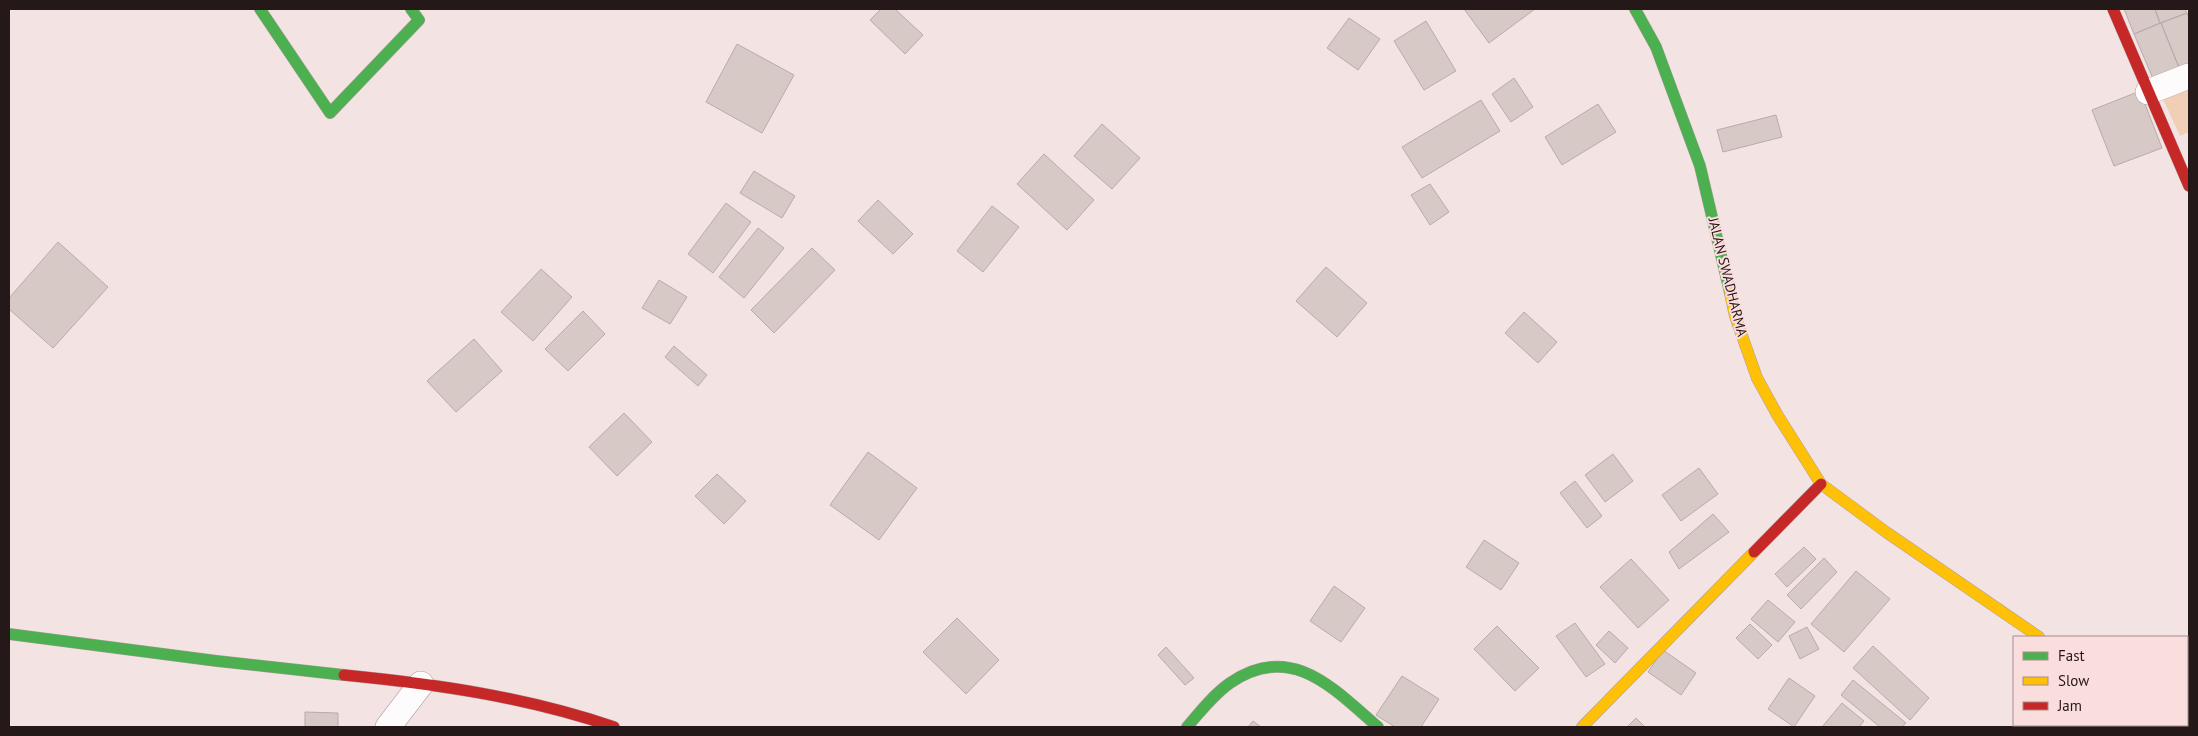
<svg xmlns="http://www.w3.org/2000/svg" width="2198" height="736" font-family="'PT Sans',sans-serif">
<style>
.green{fill:#f0cfb6}
.building{fill:#d6c9c6;stroke:#b9aba9}
.lines{fill:none;stroke-linecap:round;stroke-linejoin:round}
.street-casing{stroke:#ae9fa0;stroke-width:26}
.fast-casing{stroke:#ae9fa0;stroke-width:12}
.slow-casing{stroke:#ae9fa0;stroke-width:12}
.jam-casing{stroke:#ae9fa0;stroke-width:12}
.street{stroke:#fdfbfb;stroke-width:25}
.fast{stroke:#4caf50;stroke-width:11}
.slow{stroke:#ffc107;stroke-width:11}
.jam{stroke:#c62828;stroke-width:11}
.labels{text-anchor:middle;dominant-baseline:central;stroke-width:4;stroke-linejoin:round;paint-order:stroke}
.street-label{font-size:14px;fill:#251818;stroke:#fadddd}
</style>
<rect width="100%" height="100%" fill="#f4e3e3"/>
<path class="green" d="M2189,88V132L2180,136L2163,99Z"/>
<path class="building" d="M881,9H895L923,35L905,54L870,20Z
M1464,9H1535L1489,43Z
M2124,9H2155L2160,23L2134,34Z
M2155,9H2185L2187,13L2160,23Z
M2187,13L2189,19V67L2180,70L2161,23Z
M1349,18L1380,39L1358,70L1327,48Z
M1426,21L1456,71L1424,90L1394,41Z
M2161,23L2180,70L2154,81L2134,34Z
M737,44L794,75L762,133L706,102Z
M1514,78L1533,107L1511,122L1492,94Z
M2140,91L2162,148L2114,166L2092,110Z
M1481,100L1500,131L1422,178L1402,147Z
M1598,104L1616,132L1562,165L1545,137Z
M1776,115L1782,137L1723,152L1717,130Z
M1102,124L1140,158L1112,189L1074,156Z
M1044,154L1094,200L1067,230L1017,184Z
M754,171L795,196L782,218L740,193Z
M1430,184L1449,212L1430,225L1411,195Z
M878,200L913,234L893,254L858,221Z
M726,203L751,222L713,273L688,254Z
M992,206L1019,227L983,272L957,251Z
M758,228L784,248L744,298L719,277Z
M58,242L108,287L53,348L9,309V298Z
M812,248L835,270L774,333L751,310Z
M1326,267L1367,303L1337,337L1296,301Z
M541,269L572,297L533,341L501,312Z
M659,280L687,297L670,324L642,308Z
M583,311L605,334L568,371L545,349Z
M1524,312L1557,342L1538,363L1505,333Z
M474,339L502,371L456,412L427,381Z
M674,346L707,375L698,386L665,357Z
M624,413L652,442L617,476L589,447Z
M868,452L917,488L879,540L830,505Z
M1613,454L1633,481L1605,502L1585,475Z
M1699,468L1718,494L1681,521L1662,495Z
M717,474L746,501L724,524L695,496Z
M1575,481L1602,516L1587,528L1560,493Z
M1713,514L1729,532L1679,569L1669,552Z
M1484,540L1519,563L1501,590L1466,567Z
M1804,547L1816,559L1787,587L1775,574Z
M1824,558L1837,572L1801,609L1787,595Z
M1631,559L1669,600L1638,628L1600,587Z
M1856,571L1890,599L1844,652L1811,624Z
M1334,586L1365,608L1341,642L1310,621Z
M1768,600L1795,622L1778,642L1751,619Z
M957,618L999,660L966,694L923,652Z
M1575,623L1605,664L1586,677L1556,636Z
M1750,624L1772,645L1758,659L1736,638Z
M1497,626L1539,668L1515,691L1474,649Z
M1807,627L1819,649L1800,659L1789,636Z
M1609,631L1628,648L1615,663L1596,645Z
M1873,646L1929,698L1910,720L1853,668Z
M1166,647L1194,678L1185,685L1158,655Z
M1663,650L1696,673L1681,695L1648,672Z
M1402,676L1439,699L1421,727H1395L1376,715Z
M1789,678L1815,696L1794,727L1768,709Z
M1853,680L1906,723L1902,727H1880L1841,695Z
M1842,703L1864,721L1859,727H1822Z
M305,712L338,713V727H305Z
M1636,718L1645,727H1627Z
M1253,721L1261,727H1248Z"/>
<g class="lines">
<defs>
<path id="street" d="M2148,92L2189,76
M2166,725L2170,727
M388,727L421,684"/>
<path id="fast" d="M260,9L330,113L419,20L411,9
M1635,9L1656,47L1700,166L1730,293
M9,634L217,661L344,675
M1187,727C1200,712 1213,695 1230,683C1291,641 1333,688 1378,727"/>
<path id="slow" d="M1730,293L1735,316L1757,378L1778,416L1821,484L1886,532L2039,637
M1582,727L1754,552"/>
<path id="jam" d="M2113,9L2189,186
M1754,552L1821,484
M344,675C436,684 526,697 614,727"/>
</defs>
<use href="#street" class="street-casing"/>
<use href="#fast" class="fast-casing"/>
<use href="#slow" class="slow-casing"/>
<use href="#jam" class="jam-casing"/>
<use href="#street" class="street"/>
<use href="#fast" class="fast"/>
<use href="#slow" class="slow"/>
<use href="#jam" class="jam"/>
</g>
<g class="labels">
<g class="street-label">
<text transform="translate(1728 277) rotate(76)">JALAN SWADHARMA</text>
</g>
</g>
<rect width="2198" height="736" fill="none" stroke="#251818" stroke-width="20"/>
<rect x="2013" y="636" width="175" height="90" fill="#fadddd" stroke="#a58e8e"/>
<rect x="2023" y="652" width="25" height="8" fill="#4caf50" stroke="#a58e8e"/>
<text x="2058" y="661" font-size="15" fill="#251818">Fast</text>
<rect x="2023" y="677" width="25" height="8" fill="#ffc107" stroke="#a58e8e"/>
<text x="2058" y="686" font-size="15" fill="#251818">Slow</text>
<rect x="2023" y="702" width="25" height="8" fill="#c62828" stroke="#a58e8e"/>
<text x="2058" y="711" font-size="15" fill="#251818">Jam</text>
</svg>
